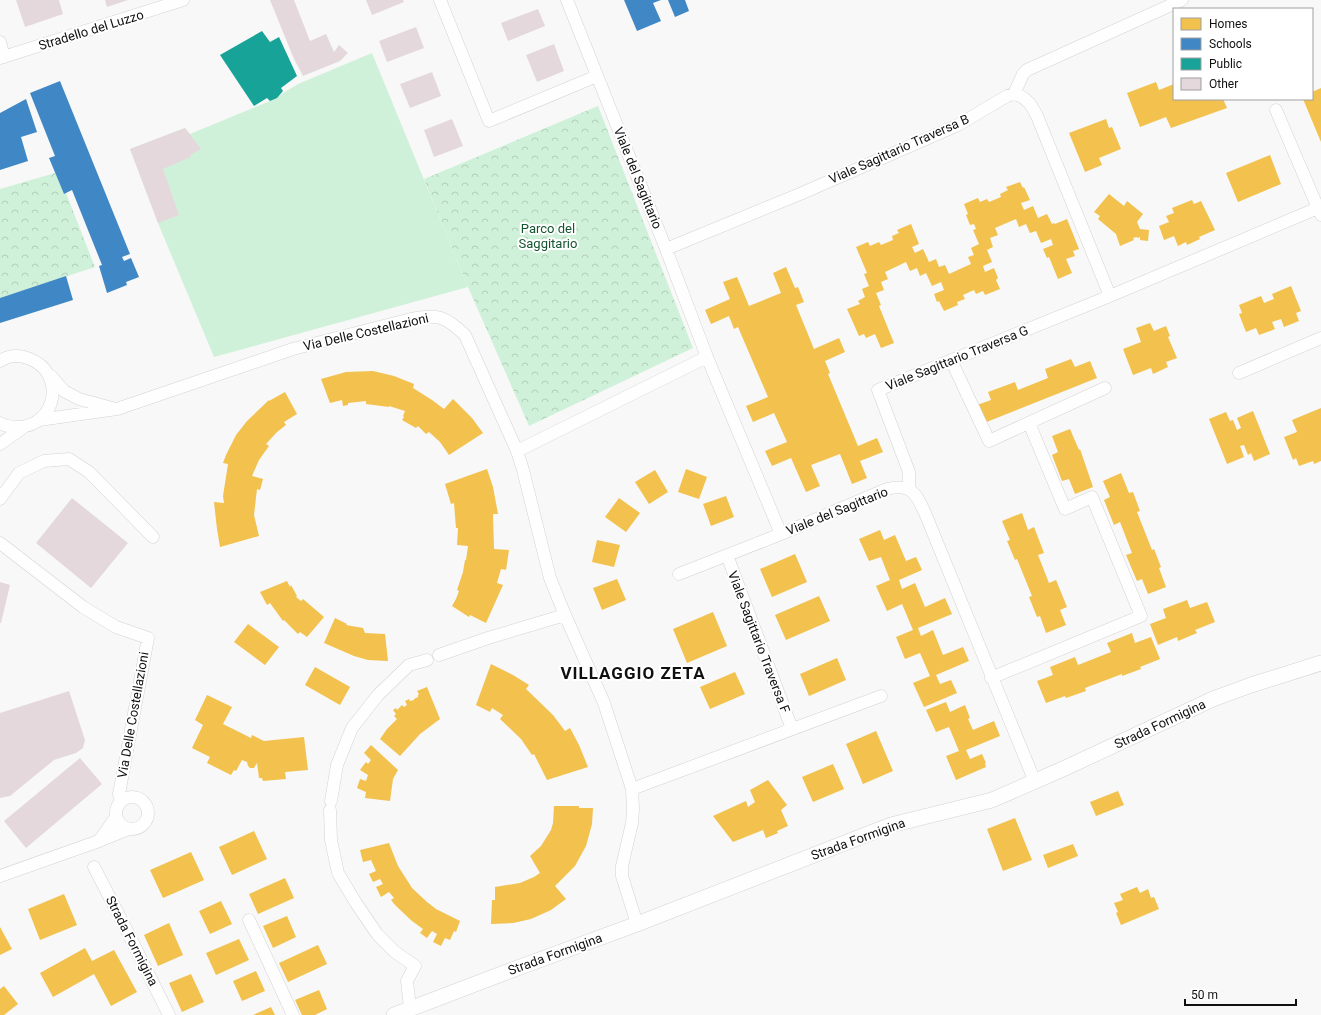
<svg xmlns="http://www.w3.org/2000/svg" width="1321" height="1015" font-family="Roboto,sans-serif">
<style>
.green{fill:#d0f1d9}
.park{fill:url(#park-crowns)}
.homes{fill:#f2c14e}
.schools{fill:#3f88c5}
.public{fill:#17a398}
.building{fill:#e5d8dc}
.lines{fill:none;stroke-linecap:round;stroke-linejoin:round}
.minor-casing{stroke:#d2d3d2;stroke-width:13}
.tertiary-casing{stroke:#d2d3d2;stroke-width:16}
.minor{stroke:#fefefe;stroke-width:12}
.tertiary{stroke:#fefefe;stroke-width:15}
.labels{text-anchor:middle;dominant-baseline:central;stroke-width:4;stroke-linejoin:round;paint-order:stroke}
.street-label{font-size:13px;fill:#0f100f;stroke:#fff}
.park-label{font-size:13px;fill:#13562f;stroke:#fff}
.district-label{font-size:17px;font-weight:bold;letter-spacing:1px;fill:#0f100f;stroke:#fff}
</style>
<defs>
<pattern id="park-crowns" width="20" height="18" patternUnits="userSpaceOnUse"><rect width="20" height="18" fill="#d0f1d9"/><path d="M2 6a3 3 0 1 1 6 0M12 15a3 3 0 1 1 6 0" fill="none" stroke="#b1ceb9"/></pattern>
</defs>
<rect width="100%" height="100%" fill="#f7f8f7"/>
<path class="green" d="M372,53L468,287L214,357L158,223L130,149L185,128L190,134L270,101L298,84Z"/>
<path class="park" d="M598,106L693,348L529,426L468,287L424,179Z
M55,173L64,193H66L95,267L0,298V189Z"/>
<path class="homes" d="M1156,82L1159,90L1174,84V99H1223L1227,108L1171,128L1166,117L1140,127L1127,93Z
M1321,88V142L1303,99H1312V92Z
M1106,119L1109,128L1112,127L1121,149L1099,158L1102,165L1085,172L1069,133Z
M1270,155L1281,184L1238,202L1226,173Z
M1020,182L1023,188L1024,187L1030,200L1021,203L1024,210L1033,206L1038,218L1047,214L1052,224L1054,223L1055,224L1067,219L1079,249L1073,251L1075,256L1066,259L1072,273L1058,279L1049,257L1047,258L1043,249L1053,245L1051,239L1041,243L1036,231L1030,233L1026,224L1019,227L1016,219L995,228L998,235L990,238L993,247L987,250L992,262L983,266L985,272L994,268L998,278L996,280L1000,289L985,295L983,291L976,294L974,290L963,295L965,299L957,302L958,305L944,311L939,301L937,302L934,294L944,290L941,282L932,286L926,273L920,276L917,268L910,271L906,262L885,272L888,279L881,282L884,290L876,293L881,305L879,306L894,343L881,348L875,334L866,338L864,334L859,336L847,309L860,304L858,301L865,297L862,289L869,286L864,274L867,273L856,247L868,242L870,246L879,242L881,245L893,240L892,236L899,233L897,230L911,224L919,244L912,247L915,253L923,249L929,262L936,259L939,267L945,265L949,274L971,264L968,257L974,255L971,248L979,244L973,230L976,229L974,224L970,225L966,215L968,214L964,204L978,198L980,202L987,199L989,202L1001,197L1000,194L1008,190L1006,187Z
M1109,194L1124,206L1127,201L1143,214L1137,222L1140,229L1149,230L1148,241L1140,240V237L1137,238V237L1133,238L1134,240L1120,246L1116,234L1098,219L1100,216L1094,212Z
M1192,200L1194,204L1201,201L1215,230L1199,237L1200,239L1187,245L1186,242L1178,246L1174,236L1164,240L1159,226L1169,222L1166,216L1174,213L1172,208Z
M786,267L795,288L798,287L804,302L796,305L814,349L839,338L845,352L825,361L830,373L828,374L858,446L877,438L883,452L860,461L867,478L852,484L840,454L811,465L820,486L806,492L791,458L772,466L765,451L787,442L774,413L753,422L746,406L768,397L738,327L734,329L729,316L711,324L705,310L730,299L723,282L737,277L749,306L781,293L773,273Z
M1291,286L1301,311L1296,313L1299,321L1284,327L1281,319L1272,322L1275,329L1259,335L1256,328L1246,332L1239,314L1242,313L1239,305L1261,296L1264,303L1274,299L1272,294Z
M1150,323L1154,331L1166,326L1170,336L1168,337L1177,358L1166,362L1168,367L1153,374L1151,368L1133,375L1123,349L1141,342L1136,328Z
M1071,359L1075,367L1090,361L1097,378L984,423L977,405L991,400L988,392L1015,382L1018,390L1048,378L1045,369Z
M373,371L394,376L414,384L413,388L432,400L444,409L453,399L472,418L483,433L449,455L440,442L429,432L426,434L418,426L416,428L402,420L404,417L403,416L405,411L389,406V407L366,404V401L348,403V405L343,406L342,400L330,403L321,379L346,372Z
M285,392L297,414L284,422L286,425L277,432L266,444L269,446L259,460L252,476L263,479L260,490L257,489L254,515L259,536L220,547L217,529L214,502L224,503L223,496L228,464L223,463L226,455L236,435L247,421L269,400V401Z
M1321,408V461L1314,464L1313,461L1299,466L1296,458L1293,460L1284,437L1297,432L1292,420Z
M1253,411L1270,454L1254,461L1251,453L1248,455L1244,445L1240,446L1244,457L1227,464L1209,419L1226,412L1230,421L1233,420L1237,430L1241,428L1237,418Z
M1070,429L1079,450L1080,449L1093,487L1075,494L1069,479L1062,481L1052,455L1058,452L1052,436Z
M487,469L493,487L498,514H493L494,549L509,550L506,570L501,569L497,583L503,585L486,623L470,615L469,617L452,606L456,599L459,591L457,590L463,572L465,560H466L468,546L457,545L458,528H456L454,503L451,504L445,484Z
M686,469L707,477L699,499L678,492Z
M655,470L668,492L649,504L635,482Z
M1121,473L1129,493L1133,492L1140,511L1137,512L1152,550L1154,549L1161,567L1159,568L1166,587L1148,594L1142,579L1137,581L1126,555L1132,553L1120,522L1114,525L1104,500L1110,497L1103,481Z
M726,496L734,517L711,526L703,504Z
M619,498L640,513L626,532L605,517Z
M1022,513L1028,530L1034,527L1044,553L1038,555L1049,583L1056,580L1067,607L1060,610L1066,625L1046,633L1040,616L1037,617L1029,597L1032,596L1017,559L1015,560L1007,541L1010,540L1002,521Z
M880,530L884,540L895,535L906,561L916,557L922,570L899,580L902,589L915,583L925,607L945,598L952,614L918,628L921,636L933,630L943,655L963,647L969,661L936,675L940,684L951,680L957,693L924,707L913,683L930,676L920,653L905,659L896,637L913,630L902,604L887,611L876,586L890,580L881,557L869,561L859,539Z
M597,540L620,545L614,567L592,562Z
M795,554L807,582L772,597L760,569Z
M617,579L626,600L602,610L593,588Z
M287,581L290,587L291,585L297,596L296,597L301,601L303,599L324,617L307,637L300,632L298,634L284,620L283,621L270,603L267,605L260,592Z
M819,596L830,621L786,640L775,615Z
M1187,600L1190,608L1207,602L1215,622L1195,630L1197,633L1178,641L1177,637L1158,645L1150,624L1166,618L1163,609Z
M713,612L727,646L687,663L673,629Z
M335,618L347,624L346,625L363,628L365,633L385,634L388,661L368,660L354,656L324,643Z
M248,624L279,647L265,665L234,642Z
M1132,633L1135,643L1151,637L1160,659L1140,667L1141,669L1122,676V674L1085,688L1086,691L1066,698L1065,696L1046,703L1037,681L1053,675L1050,667L1075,657L1078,665L1111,652L1107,643Z
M837,658L846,680L809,696L800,674Z
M491,664L513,675L529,685L526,689L553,715L565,731L570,728L579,745L588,767L547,780L534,754L532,755L521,739L500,719L503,715L492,708L490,712L476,705Z
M315,667L350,687L340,705L305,685Z
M735,672L745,694L710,709L700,687Z
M427,687L440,719L420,734L400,756L380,739L387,729L397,719L394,716L396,714L393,710L396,708L397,710L402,705L404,707L407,705L405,701L409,699L410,701L414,700V699L418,697V695L419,694L417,691Z
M207,695L232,707L223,724L251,738L252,735L264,741L304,737L308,770L285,772L286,779L263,781L262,778H259L257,763L254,768H250L248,766L247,762L242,760L236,771L234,770L231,775L207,763L210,757L192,748L203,725L195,720Z
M946,702L950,712L965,705L970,718L968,719L973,730L994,721L1000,736L966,750L970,759L982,754L986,763H985L986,767L956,780L946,756L959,751L949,727L936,732L926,710Z
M876,731L893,771L863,784L846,744Z
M371,745L398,770L393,779L390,801L365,798L366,792L357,788L360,779L366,781L368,775L360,770L366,762L368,764L371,760L364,753Z
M833,764L844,789L813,802L802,777Z
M768,780L787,805L781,810L788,826L777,831L778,833L766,838L763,830L733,842L713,816L746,801L748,807L755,802L750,790Z
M1118,791L1124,805L1096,816L1090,802Z
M554,806H579V808H593L592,824L586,846L575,866L555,886L566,899L551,910L531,919L513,923L491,924L492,900H495V887L520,883L534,877L540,873L530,856L541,846L551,830L553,823Z
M1015,818L1032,860L1003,871L987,829Z
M254,831L267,859L232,875L219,847Z
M389,843L398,866L412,888L427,902L436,909L460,921L456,932L454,931L450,940L445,938L441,946L433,942L437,934L432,931L427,938L420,933L423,929L412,921L396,906L391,900L394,898L389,892L381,897L376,887L383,884L380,879L373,882L369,874L376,871L371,860L363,862L360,850Z
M1073,844L1078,856L1048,868L1043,855Z
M191,852L204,880L163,898L150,870Z
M285,878L294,898L258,914L249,894Z
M1137,887L1140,893L1148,889L1151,898L1154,897L1159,909L1121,925L1116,913L1118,912L1114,903L1123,900L1120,894Z
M64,894L77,925L40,940L28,909Z
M221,901L232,924L210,934L199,911Z
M287,916L296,937L273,948L263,926Z
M169,923L183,955L158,966L144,935Z
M0,927L12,949L0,955Z
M239,939L249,960L216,975L206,953Z
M318,945L327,964L288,982L279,963Z
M85,948L92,961L114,950L137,992L111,1006L94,974L53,997L40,973Z
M256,971L265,991L242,1001L233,981Z
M191,974L204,1002L182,1012L169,983Z
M4,986L18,1004L4,1015H0V989Z
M319,990L327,1009L315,1015H302L295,1000Z
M271,1007L275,1015H253Z"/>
<path class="schools" d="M624,0H661L653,3L661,21L637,31Z
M668,0H685L689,11L675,17Z
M60,81L130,254L122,257L124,261L131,258L139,277L126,282L127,285L107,293L99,266L102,265L72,190L64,194L49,158L55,156L30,93Z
M26,99L37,132L21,137L28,161L0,170V113Z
M66,276L73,300L0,323V298Z"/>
<path class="public" d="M262,31L270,42L279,37L297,76L281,88L283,91L277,98L270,101L267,98L254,106L220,55Z"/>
<path class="building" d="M16,0H59L63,14L25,27Z
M105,0H128L107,7Z
M270,0H294L310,41L326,34L334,52L339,45L348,53L340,61L303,76L294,59Z
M366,0H403L404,2L372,15Z
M538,9L545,26L508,41L501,23Z
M416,27L424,48L387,62L379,41Z
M554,44L564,71L537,82L526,55Z
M432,72L441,96L410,108L400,84Z
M452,119L463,146L434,157L424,130Z
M185,128L201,149L190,155L191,157L163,169L179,215L158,223L130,149Z
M72,498L128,543L91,588L36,543Z
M0,582L10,585L1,623H0Z
M69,691L85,740L83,748L76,753L54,760L10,796L0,798V713Z
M80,758L102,784L26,848L4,821Z"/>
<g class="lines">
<defs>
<path id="minor" d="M440,0L489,121L597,76
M567,0L666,249L707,357L781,534L887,489C911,483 916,493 925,513L1035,782
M0,42L4,57
M0,58L183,0
M1014,94C1026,96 1032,106 1037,116L1110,296
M1276,110L1321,215
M666,249L800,194L958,125L1007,96L1014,94L1023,74L1027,70L1182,0
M951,360L989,441L1105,388
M0,361C9,355 20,355 30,359C66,373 57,426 18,427C12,427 5,426 0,423
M1239,373L1321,338
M51,376L64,391L79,399L112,408
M39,420L117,409L293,349L411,319C438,314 445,316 465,335L517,451L523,470L550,578L565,615L604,703L632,789L633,809L632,823L622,866V876L637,924
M0,444L24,427
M517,451L707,357
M909,488V472L878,390L1110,296L1318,208
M0,499L19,473L44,461L69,459L89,472L153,537
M0,543L83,607L116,627L148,638L119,794L121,801
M727,555L792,729
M679,574L781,534
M439,655L488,638L565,615
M991,678L1141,616L1092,497L1065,509L1029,423
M632,789L881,696
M116 813a16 16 0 1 1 32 0a16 16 0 1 1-32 0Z
M331,801L337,765L352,728L378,695L409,665L427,660
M330,810L331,840L338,873L356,903L377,934L395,952L415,966L407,981L410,1008
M116,817L99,841L129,829
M94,867L126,929L169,1015
M0,876L99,841
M249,920L293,1015"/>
<path id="tertiary" d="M394,1015L504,973L637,924L891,825L992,800L1063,769L1213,699L1251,685L1321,663"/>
</defs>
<use href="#minor" class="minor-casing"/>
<use href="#tertiary" class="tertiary-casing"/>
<use href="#minor" class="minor"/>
<use href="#tertiary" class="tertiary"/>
</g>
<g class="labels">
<g class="street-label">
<text transform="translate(91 30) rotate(-17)">Stradello del Luzzo</text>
<text transform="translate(899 149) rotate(-24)">Viale Sagittario Traversa B</text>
<text transform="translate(638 178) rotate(68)">Viale del Sagittario</text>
<text transform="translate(366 332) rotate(-13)">Via Delle Costellazioni</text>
<text transform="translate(957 358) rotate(-22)">Viale Sagittario Traversa G</text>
<text transform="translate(837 511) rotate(-22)">Viale del Sagittario</text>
<text transform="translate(759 642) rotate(69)">Viale Sagittario Traversa F</text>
<text transform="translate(133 715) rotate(-80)">Via Delle Costellazioni</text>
<text transform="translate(1160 724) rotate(-25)">Strada Formigina</text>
<text transform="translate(858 839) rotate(-20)">Strada Formigina</text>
<text transform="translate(132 941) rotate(63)">Strada Formigina</text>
<text transform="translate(555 954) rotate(-20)">Strada Formigina</text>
</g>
<g class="park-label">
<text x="548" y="228">Parco del<tspan x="548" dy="15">Saggitario</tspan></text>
</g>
<g class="district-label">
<text x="633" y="673">VILLAGGIO ZETA</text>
</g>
</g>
<rect x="1173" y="8" width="140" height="92" fill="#ffffff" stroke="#9f9f9f"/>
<rect x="1181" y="18" width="20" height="12" fill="#f2c14e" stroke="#9f9f9f"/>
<text x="1209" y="28" font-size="12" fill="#0f100f">Homes</text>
<rect x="1181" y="38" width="20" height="12" fill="#3f88c5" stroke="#9f9f9f"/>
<text x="1209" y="48" font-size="12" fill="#0f100f">Schools</text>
<rect x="1181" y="58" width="20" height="12" fill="#17a398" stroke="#9f9f9f"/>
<text x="1209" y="68" font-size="12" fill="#0f100f">Public</text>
<rect x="1181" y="78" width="20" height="12" fill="#e5d8dc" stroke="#9f9f9f"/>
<text x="1209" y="88" font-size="12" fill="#0f100f">Other</text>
<path d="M1185 999v6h111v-6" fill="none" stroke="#0f100f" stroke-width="2"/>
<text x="1191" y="999" font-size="12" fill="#0f100f" stroke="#ffffff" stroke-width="3" paint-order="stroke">50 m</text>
</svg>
